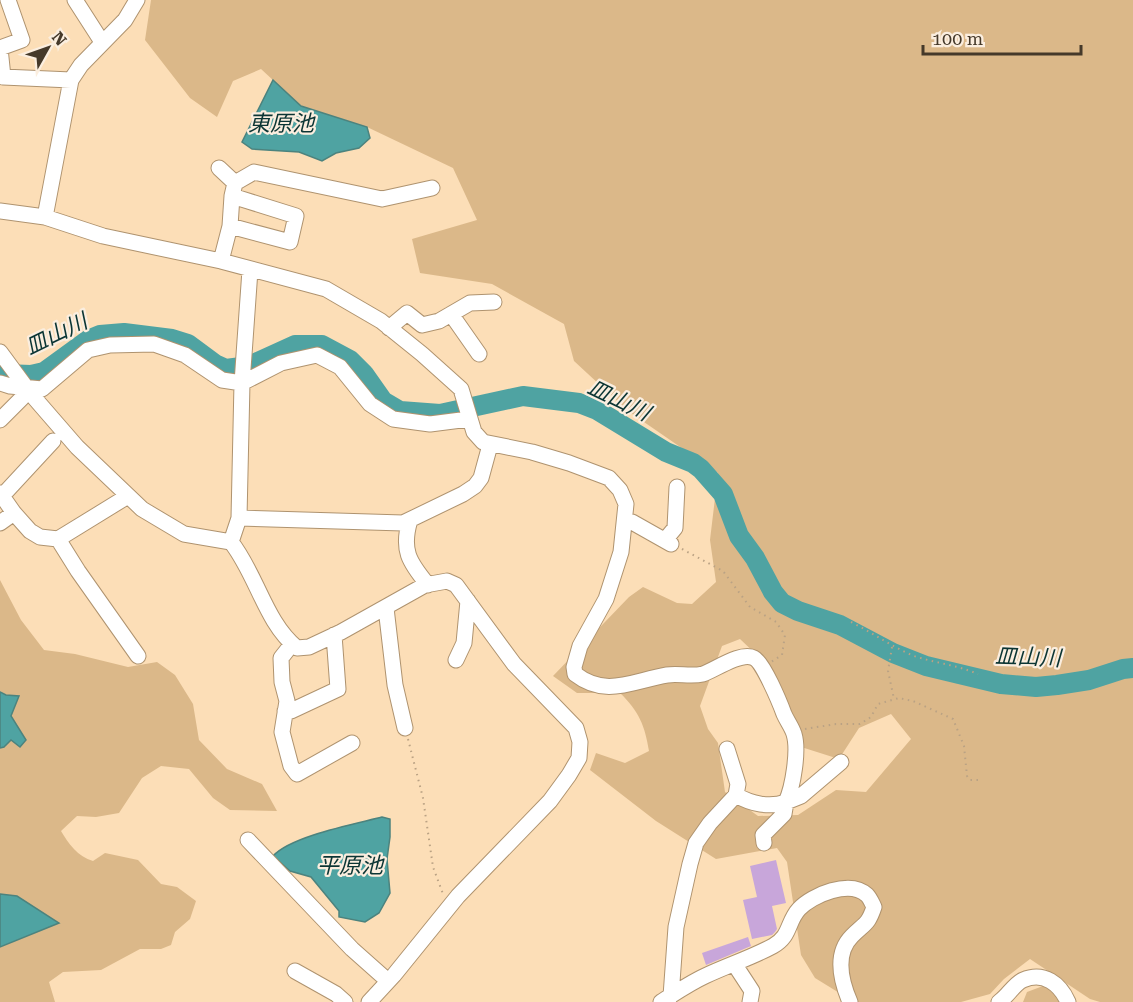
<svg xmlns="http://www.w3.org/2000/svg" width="1133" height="1002" font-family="'Roboto Serif','Noto Sans JP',serif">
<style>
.green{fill:#dbb889;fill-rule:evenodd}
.water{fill:#4fa3a2;stroke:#4c837e;stroke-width:1.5}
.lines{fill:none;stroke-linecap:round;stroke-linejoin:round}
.river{stroke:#4fa3a2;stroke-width:20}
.building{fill:#c8a6da}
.minor-casing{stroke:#af936f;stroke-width:17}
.path{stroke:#baa284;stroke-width:2;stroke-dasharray:1.5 4.5;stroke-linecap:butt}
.minor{stroke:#fff;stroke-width:15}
.labels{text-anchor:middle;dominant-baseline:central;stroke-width:4.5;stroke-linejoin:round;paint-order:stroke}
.water-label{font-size:22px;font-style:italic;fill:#0b3534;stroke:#fbeedf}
</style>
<rect width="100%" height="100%" fill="#fcdeb7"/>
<path class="green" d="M151,0H1133V1002H1100L1090,999L1030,959L1004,979L990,994L961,1002H854L815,978L801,955L787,862L777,848L716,859L656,821L590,770L596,753L625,763L649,751C645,726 639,711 620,693H577L553,676L629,597L643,587L677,603L692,604L716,582L710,540L718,473L628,411L574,361L564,324L492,284L420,273L412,239L477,220L453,168L367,127L301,106L261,69L233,81L217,117L190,98L145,40ZM740,639L761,659L798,746L839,759L859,728L891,714L911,739L866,792L836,790L798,815L758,816L725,792L718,743L708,729L700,706L722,646Z
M0,580L21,620L44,650L75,654L128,667L157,662L175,675L193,704L199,740L227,769L262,784L277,811L230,810L213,798L189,769L161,766L142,778L119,813L96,817L77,816L61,831C68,843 78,857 93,861L105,853L138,860L161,884L177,887L196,901L190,919L175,932L171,945L161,949H140L101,970L63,972L49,982L55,1002H0V947L59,923L17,896L0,894V748L5,747L11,740V716L6,695L0,692Z
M1043,986L1054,990L1061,1002H1023L1027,992Z"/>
<path class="water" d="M273,80L301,106L367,127L370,138L359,148L336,153L322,161L299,152L252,149L242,142Z
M0,692L6,695L19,696L11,716L26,740L20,747L11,740L4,747L0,748Z
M382,817L390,819V837L387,859L390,893L379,913L365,922L339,917V911L311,877L290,871L273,856C291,836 355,824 382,817Z
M0,894L17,896L59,923L0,947Z"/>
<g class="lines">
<path class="river" d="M0,371L4,374L31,375L44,372L88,340L100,335L124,333L172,339L188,344L215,364L226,369L249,366L295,345H322L350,360L364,374L383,401L400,411L440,414L523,396L579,403L597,410L666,452L693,463L701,469L723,494L739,536L755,558L773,592L782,603L798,611L840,625L893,653L926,666L1001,684L1036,687L1057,685L1089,680L1123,669L1133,668"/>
</g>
<path class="building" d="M776,860L786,903L772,906L777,929L775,932L772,935L752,939L743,900L757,897L750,866Z
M748,937L751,946L706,965L702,953Z"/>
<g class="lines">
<defs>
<path id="minor" d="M75,0L102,42
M0,48L3,77L71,80
M0,48L22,40L8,0
M219,168L235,183
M0,211L45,217L103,236L221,261L326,289L381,321L422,354L461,389L474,432L483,442L532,452L569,463L609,478L620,490L626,504L621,552L606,599L580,646L574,667L575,674C606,698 632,681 667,675C679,673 690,677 703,674C715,670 741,651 754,658C763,662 780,703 784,714C787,721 792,727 794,734C799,750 793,787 786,802C770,808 751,804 736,795L710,823L696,843L690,864L676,927L671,996
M45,217L71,80L81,65L125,20L137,0
M230,226L290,242L296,216L232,196
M221,261L230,226L232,196L235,183L254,172L382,199L432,188
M451,314L479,354
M389,328L407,313L422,325L439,321L470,303L494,302
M0,352L31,394L77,447L142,509L184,534L231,542C257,575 265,622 297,648L309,647L341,632L425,585L447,581L456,585L514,664L576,728L580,742L579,758L569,775L550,801L458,896L394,975L369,1002
M0,383L10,386L42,389L88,350L110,345L154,344L185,355L222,380L242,383L281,363L317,355L340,367L370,404L393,419L430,424L469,419
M0,420L22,398L27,388
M0,493L14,513L30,531L40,537L58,539L128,496
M3,495L53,441
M239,518L403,523L463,494L475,486L481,478L490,445
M410,520C401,550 409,562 428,585
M625,522H632L671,544
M0,523L14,513
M58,539L78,571L138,656
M665,540L675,528L677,487
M231,542L239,518L242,383L250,270
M386,608L395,685L405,728
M292,644L281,658L282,682L287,701L282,732L291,766L297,774L352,743
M456,660L464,643L468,601
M285,711H291L338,689L334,635
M727,749L738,784L736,795
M248,840L352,949L388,981
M764,843L763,835L784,814L786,802L801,796L841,762
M735,965L752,991L750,1002
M295,971L336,994L345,1002
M661,1002C675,993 690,983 705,976C728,965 751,958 773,946C791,936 787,922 799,909C812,895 850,879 867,895C870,898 872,903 874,907C868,925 865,923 852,936C834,954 841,981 850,1002
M999,1002C1008,996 1014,984 1023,980C1044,971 1060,984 1068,1002"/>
</defs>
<use href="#minor" class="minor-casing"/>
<path class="path" d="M682,549L723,571L750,607L776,622L785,635L782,655L771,662
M851,622C873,633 892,647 914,656C935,663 957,665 978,674
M892,647L888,671L894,699
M805,729L836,724H860L871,717L878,704L899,698L913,701L953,719L964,746L967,776L970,780H980
M408,739L423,798L433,867L443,894"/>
<use href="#minor" class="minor"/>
</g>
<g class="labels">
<g class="water-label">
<text x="281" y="123">東原池</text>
<text transform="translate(56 334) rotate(-26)">皿山川</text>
<text transform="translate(619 400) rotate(26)">皿山川</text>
<text transform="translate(1028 657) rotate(2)">皿山川</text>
<text x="350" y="865">平原池</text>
</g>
</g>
<g transform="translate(48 48) rotate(50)" stroke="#fbeedf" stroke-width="4.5" paint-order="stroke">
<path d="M0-4.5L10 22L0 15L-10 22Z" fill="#45392a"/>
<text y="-9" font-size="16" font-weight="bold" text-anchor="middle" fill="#45392a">N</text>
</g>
<path d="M923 45v9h158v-9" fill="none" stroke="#45392a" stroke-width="3"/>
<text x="932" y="45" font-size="18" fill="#45392a" stroke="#fbeedf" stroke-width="4.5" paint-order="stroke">100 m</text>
</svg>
